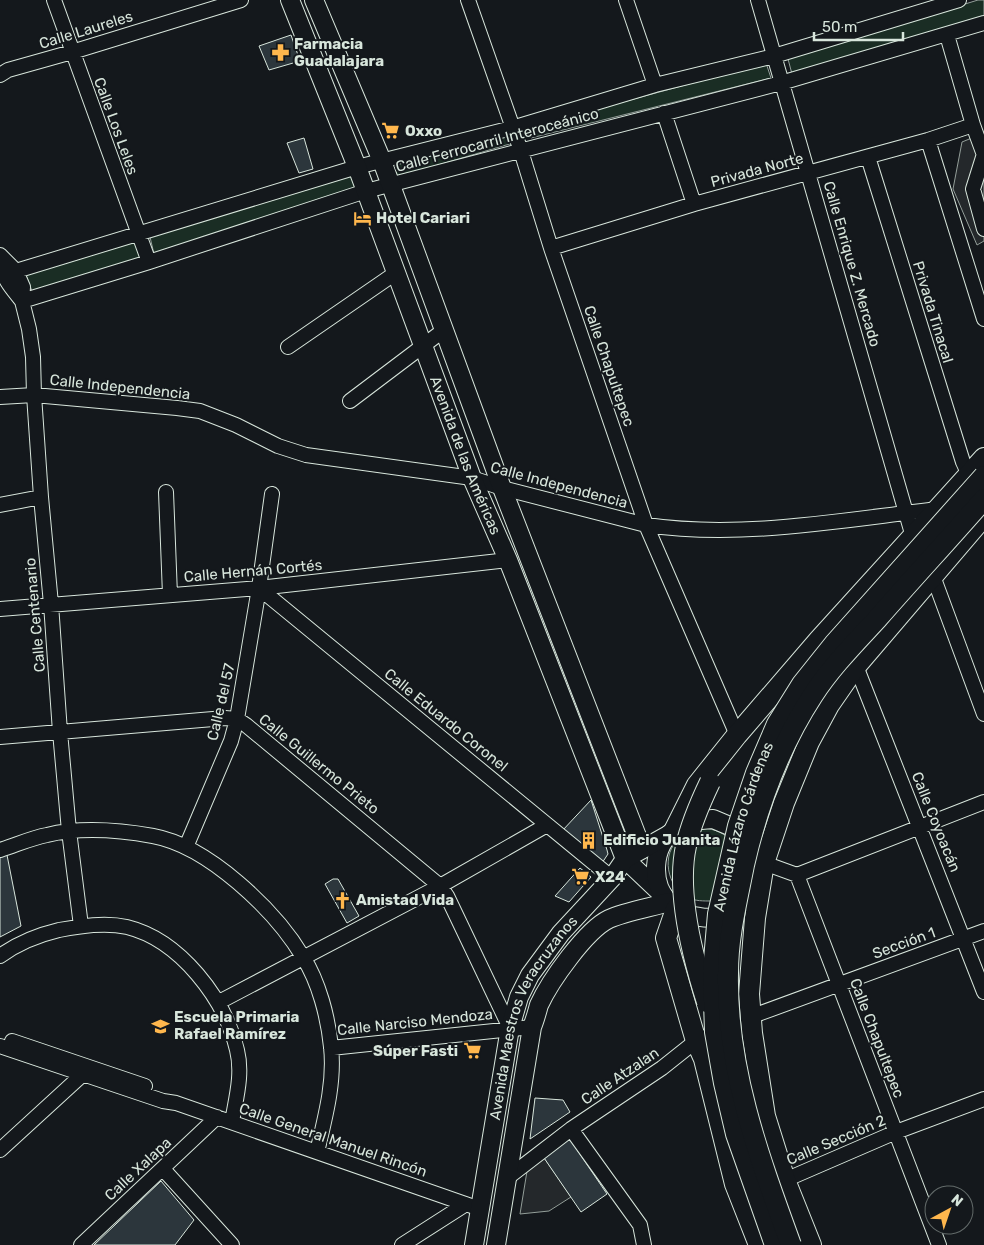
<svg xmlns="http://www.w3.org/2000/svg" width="984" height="1245" font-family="Rubik,sans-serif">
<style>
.green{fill:#1a2d24;stroke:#939e99}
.parking{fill:#24282b;stroke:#939e99}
.building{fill:#2c363c;stroke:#d8e6dc}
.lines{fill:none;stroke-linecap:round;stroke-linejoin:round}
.minor-casing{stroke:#d8e6dc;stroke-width:16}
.major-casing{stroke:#d8e6dc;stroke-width:20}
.highway-casing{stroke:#d8e6dc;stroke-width:22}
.minor{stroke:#14181c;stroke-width:14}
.major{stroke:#14181c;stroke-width:18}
.highway{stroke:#14181c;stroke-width:20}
.highway-bridge-casing{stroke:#d8e6dc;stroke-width:22;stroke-linecap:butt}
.highway-bridge{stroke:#14181c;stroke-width:20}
.labels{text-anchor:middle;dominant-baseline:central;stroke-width:4;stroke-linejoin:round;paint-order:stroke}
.street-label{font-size:15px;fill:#d8e6dc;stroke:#14181c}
.poi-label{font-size:15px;font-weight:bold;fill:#d8e6dc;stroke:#14181c;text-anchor:start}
</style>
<rect width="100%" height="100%" fill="#14181c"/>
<path class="green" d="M978,0H984V17L792,74L788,59Z
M766,63L771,78L531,138L527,128Z
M508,125L513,143L397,177L392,160Z
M354,170L359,186L154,254L150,237Z
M136,238L142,257L32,291L26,275Z
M702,828C716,829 724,833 734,843L711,901C703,901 696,901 688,898C667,887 660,854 680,838C685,833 695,831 702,828Z"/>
<path class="parking" d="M984,133V241L977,245L953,189L962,142Z
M540,1152L571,1197L549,1211L520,1214L528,1165Z"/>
<path class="building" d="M291,35L300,61L269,70L259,46Z
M304,138L313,169L299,173L287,143Z
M591,800L607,850L608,854L602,863L562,831Z
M6,850L21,926L0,937V852Z
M580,868L591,877L569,902L555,896Z
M333,879H338L359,916L347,923L325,884Z
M535,1098L563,1100L570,1112L530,1139Z
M567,1135L607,1194L581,1212L540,1152Z
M161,1181L194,1220L175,1245H94Z"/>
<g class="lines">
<defs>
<path id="minor" d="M54,0L149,262
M468,0L521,151L551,248L646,525L737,735
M626,0L655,85
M758,0L913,537
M947,35L973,125L984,155
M0,75L8,70L72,52L241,0
M664,113L694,204
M928,140L984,319
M984,154L973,189L984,229
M868,157L963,462L969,475
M551,248L694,204L928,140L973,125
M0,255L16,271L23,287L22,301L29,329L33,357L34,395L41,497L51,604L60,732L69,831L81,926
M0,256C2,278 8,284 22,301
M16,271L357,167L512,128L655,85L774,56L959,0
M22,301L149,262L366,191L781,83L984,23
M288,347L397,272
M0,397L34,395L177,408L200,411L236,425L278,446L306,455L472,478L502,488L646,525C742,539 842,520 938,509
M350,401L444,330
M166,492L170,595
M0,505L41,497
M933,576L984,714
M259,588L612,878
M0,609L259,588L508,560
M856,666L984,992
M0,737L225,718L237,719L246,725L440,886L447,896L510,1028
M186,847L231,741L237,719L259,588L272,494
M0,850C16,845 31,838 47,835C80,827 119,830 153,836C208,846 275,910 303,957C319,982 328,1017 331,1047C335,1082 325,1118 317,1152
M764,863L797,875L939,1245
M797,875L984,802
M0,956C18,943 38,935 59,930C81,926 105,922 127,927C180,940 225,999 237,1050C243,1074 236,1098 232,1122
M219,1002L440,886L547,825
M750,1017L984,931
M12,1041L145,1086
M0,1046L163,1101L176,1103L480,1209
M331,1048L532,1027
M571,1129L640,1225L644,1245
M0,1150L82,1075
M163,1169L232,1245
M506,1179L571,1129L662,1068L701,1037
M785,1180L896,1132L984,1099
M81,1245L217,1117
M402,1245L466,1204"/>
<g id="major">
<path id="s1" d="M290,0L357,167L472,478L508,560L625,859L664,896"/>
<path d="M314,0L382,161L502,488L642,849"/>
<path d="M713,819L732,827L747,841L764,863C755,891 733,923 700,917C688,916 677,911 669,903C650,883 652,847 674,830C685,821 699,820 713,819Z"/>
<path id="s2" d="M474,1245L510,1028L519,997L530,975L561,933L612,878L625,859L668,835"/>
<path d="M496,1245L532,1027C535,1020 537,1012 539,1005C550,981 586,930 609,919C624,912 652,907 669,902"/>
</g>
<path id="highway" d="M675,829L697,785L737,735L818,641L984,458
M676,909L666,938L696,1041L704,1059L735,1184L759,1245
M811,1245L785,1180L765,1116L752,1033L749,994L755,918L764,863L784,803L809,742L829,705L856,666L984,516"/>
</defs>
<use href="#minor" class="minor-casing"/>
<use href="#major" class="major-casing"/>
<use href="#highway" class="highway-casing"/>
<use href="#minor" class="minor"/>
<use href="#major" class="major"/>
<use href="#highway" class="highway"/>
<defs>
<g id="highway-bridge">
<path d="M707,1002C693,958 676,892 686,846C691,823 700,803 710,782"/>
<path id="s3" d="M775,1245L736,1134L724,1083L715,1032L713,971L718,914L738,826L756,773L777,724L802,684L834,644L984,476"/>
<path d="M791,1245C759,1157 726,1068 728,973C728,936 737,901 744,865C758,804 779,747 813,695C831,667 856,642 878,618C913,578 949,539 984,499"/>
</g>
</defs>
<use href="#highway-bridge" class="highway-bridge-casing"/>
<use href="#highway-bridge" class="highway-bridge"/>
</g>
<defs>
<symbol id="pharmacy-bare" viewBox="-9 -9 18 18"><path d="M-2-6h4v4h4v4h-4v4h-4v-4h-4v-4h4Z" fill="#ffb74d" stroke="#14181c" stroke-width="2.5" paint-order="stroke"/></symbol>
<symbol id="supermarket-bare" viewBox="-9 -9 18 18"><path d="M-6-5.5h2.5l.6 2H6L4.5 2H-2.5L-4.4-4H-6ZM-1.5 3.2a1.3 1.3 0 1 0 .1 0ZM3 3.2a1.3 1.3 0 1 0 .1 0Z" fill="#ffb74d" stroke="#14181c" stroke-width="2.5" paint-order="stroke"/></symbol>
<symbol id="hotel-bare" viewBox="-9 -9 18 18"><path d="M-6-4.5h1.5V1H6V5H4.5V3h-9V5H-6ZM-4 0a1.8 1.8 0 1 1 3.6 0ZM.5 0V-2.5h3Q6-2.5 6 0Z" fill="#ffb74d" stroke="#14181c" stroke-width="2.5" paint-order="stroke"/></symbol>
<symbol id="building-bare" viewBox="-9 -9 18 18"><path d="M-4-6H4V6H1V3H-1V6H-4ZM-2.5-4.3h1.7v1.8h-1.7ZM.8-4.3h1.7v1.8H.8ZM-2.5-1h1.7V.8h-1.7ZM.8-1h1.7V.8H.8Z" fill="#ffb74d" stroke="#14181c" stroke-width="2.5" paint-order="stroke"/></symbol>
<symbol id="church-bare" viewBox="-9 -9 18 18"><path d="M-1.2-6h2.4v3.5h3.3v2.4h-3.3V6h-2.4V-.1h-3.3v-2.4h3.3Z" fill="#ffb74d" stroke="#14181c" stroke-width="2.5" paint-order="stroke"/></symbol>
<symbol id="school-bare" viewBox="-9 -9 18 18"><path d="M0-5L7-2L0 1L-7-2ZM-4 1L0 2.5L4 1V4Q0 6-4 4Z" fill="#ffb74d" stroke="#14181c" stroke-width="2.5" paint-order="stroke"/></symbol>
</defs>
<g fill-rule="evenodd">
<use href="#pharmacy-bare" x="268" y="40" width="25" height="25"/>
<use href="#supermarket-bare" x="378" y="118" width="25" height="25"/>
<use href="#hotel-bare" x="350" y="206" width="25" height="25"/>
<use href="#building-bare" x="576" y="828" width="25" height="25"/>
<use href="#supermarket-bare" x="568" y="864" width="25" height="25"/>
<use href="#church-bare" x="330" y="888" width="25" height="25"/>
<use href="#school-bare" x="148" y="1014" width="25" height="25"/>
<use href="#supermarket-bare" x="460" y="1038" width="25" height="25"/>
</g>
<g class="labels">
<g class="street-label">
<text transform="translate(86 30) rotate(-17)">Calle Laureles</text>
<text transform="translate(116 126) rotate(70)">Calle Los Leles</text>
<text transform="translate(497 140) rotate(-15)">Calle Ferrocarril Interoceánico</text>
<text transform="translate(757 170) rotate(-15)">Privada Norte</text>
<text transform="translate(852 264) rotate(74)">Calle Enrique Z. Mercado</text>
<text transform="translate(933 312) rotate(73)">Privada Tinacal</text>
<text transform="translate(609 366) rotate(71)">Calle Chapultepec</text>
<text transform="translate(120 387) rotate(6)">Calle Independencia</text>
<text stroke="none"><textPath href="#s1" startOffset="488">Avenida de las Américas</textPath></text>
<text transform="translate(559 485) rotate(15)">Calle Independencia</text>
<text transform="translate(253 571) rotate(-5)">Calle Hernán Cortés</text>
<text transform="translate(35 615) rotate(-95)">Calle Centenario</text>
<text transform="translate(221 702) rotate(-77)">Calle del 57</text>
<text transform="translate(446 720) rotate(39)">Calle Eduardo Coronel</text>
<text transform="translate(319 764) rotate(39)">Calle Guillermo Prieto</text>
<text transform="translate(936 822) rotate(68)">Calle Coyoacán</text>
<text stroke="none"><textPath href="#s3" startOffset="431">Avenida Lázaro Cárdenas</textPath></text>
<text transform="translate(904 943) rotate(-20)">Sección 1</text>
<text stroke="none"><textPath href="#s2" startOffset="238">Avenida Maestros Veracruzanos</textPath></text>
<text transform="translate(415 1022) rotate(-6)">Calle Narciso Mendoza</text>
<text transform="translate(877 1038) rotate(69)">Calle Chapultepec</text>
<text transform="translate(620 1076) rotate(-34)">Calle Atzalan</text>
<text transform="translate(333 1140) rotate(19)">Calle General Manuel Rincón</text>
<text transform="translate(836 1140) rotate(-23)">Calle Sección 2</text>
<text transform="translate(138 1169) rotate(-43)">Calle Xalapa</text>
</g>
<g class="poi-label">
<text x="294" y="44">Farmacia<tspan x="294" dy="17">Guadalajara</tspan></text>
<text x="405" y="131">Oxxo</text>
<text x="376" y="218">Hotel Cariari</text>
<text x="603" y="840">Edificio Juanita</text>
<text x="595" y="877">X24</text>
<text x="356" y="900">Amistad Vida</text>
<text x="174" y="1017">Escuela Primaria<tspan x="174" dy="17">Rafael Ramírez</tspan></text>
<text x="458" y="1051" text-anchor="end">Súper Fasti</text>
</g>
</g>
<g transform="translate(949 1210) rotate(40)"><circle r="24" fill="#14181c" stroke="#626a69"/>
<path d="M0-4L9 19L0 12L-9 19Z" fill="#ffb74d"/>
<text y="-8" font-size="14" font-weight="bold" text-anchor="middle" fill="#d8e6dc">N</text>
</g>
<path d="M814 32v8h89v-8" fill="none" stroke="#d8e6dc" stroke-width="2.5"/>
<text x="822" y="32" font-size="15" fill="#d8e6dc" stroke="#14181c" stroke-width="4" paint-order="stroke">50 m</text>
</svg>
